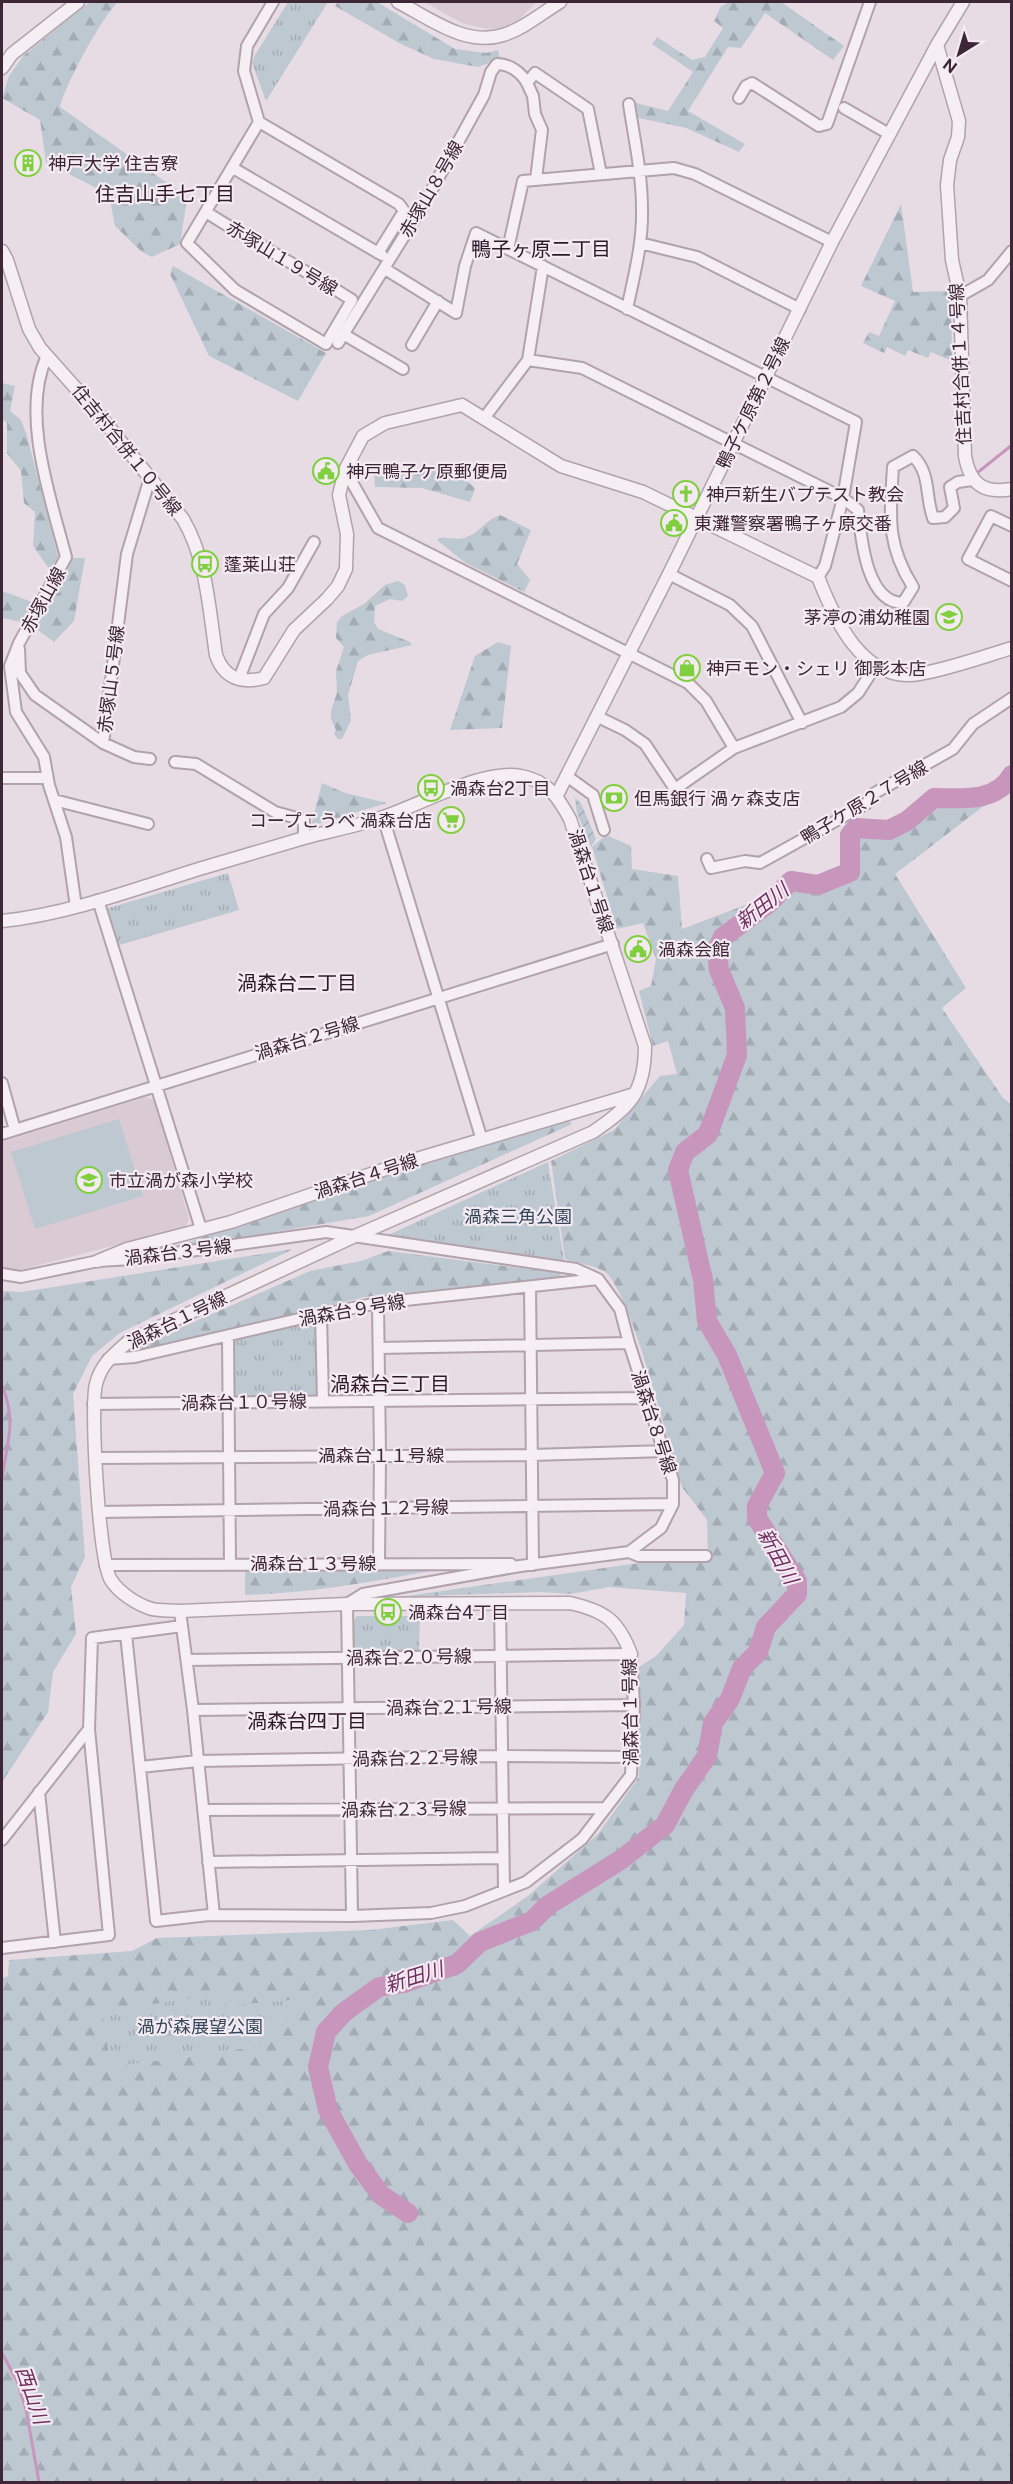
<svg xmlns="http://www.w3.org/2000/svg" width="1013" height="2484" font-family="'Public Sans','Noto Sans JP',sans-serif">
<style>
.built{fill:#d9cad3}
.grass{fill:#bdc8d1}
.forest{fill:url(#forest-firs);fill-rule:evenodd}
.park{fill:url(#park-tufts)}
.garden{fill:url(#garden-furrows)}
.lines{fill:none;stroke-linecap:round;stroke-linejoin:round}
.stream{stroke:#c896bd;stroke-width:3}
.river{stroke:#c896bd;stroke-width:20}
.minor-casing{stroke:#b1a2ab;stroke-width:14}
.tertiary-casing{stroke:#b1a2ab;stroke-width:15}
.minor{stroke:#f5eff3;stroke-width:10}
.tertiary{stroke:#f5eff3;stroke-width:12}
.labels{text-anchor:middle;dominant-baseline:central;stroke-width:4.5;stroke-linejoin:round;paint-order:stroke}
.poi-label{font-size:18px;fill:#3d2635;stroke:#f4ebf2;text-anchor:start}
.street-label{font-size:18px;fill:#3d2635;stroke:#f4ebf2}
.park-label{font-size:18px;fill:#334659;stroke:#f4ebf2}
.neighbourhood-label{font-size:20px;fill:#2d1826;stroke:#f4ebf2}
.water-label{font-size:20px;font-style:italic;fill:#713061;stroke:#f4ebf2}
</style>
<defs>
<pattern id="forest-firs" width="22" height="20" patternUnits="userSpaceOnUse" patternTransform="scale(1.5)"><rect width="22" height="20" fill="#bdc8d1"/><path d="M5 1l3.5 6h-7zM16 11l3.5 6h-7z" fill="#a3acb4"/></pattern>
<pattern id="park-tufts" width="24" height="20" patternUnits="userSpaceOnUse" patternTransform="scale(1.5)"><rect width="24" height="20" fill="#bdc8d1"/><path d="M3 7l-1-3M5 7V3M7 7l1-3M15 17l-1-3M17 17v-4M19 17l1-3" fill="none" stroke="#a3acb4"/></pattern>
<pattern id="garden-furrows" width="10" height="10" patternUnits="userSpaceOnUse" patternTransform="scale(1.5)"><rect width="10" height="10" fill="#bdc8d1"/><path d="M-1 1l2-2M0 10L10 0M9 11l2-2" fill="none" stroke="#a3acb4"/></pattern>
</defs>
<rect width="100%" height="100%" fill="#e7dce3"/>
<path class="built" d="M424,2H536L518,21L500,28L487,29L462,23Z
M146,1097L154,1100L189,1219L185,1227L20,1270L7,1269L2,1266V1142Z"/>
<path class="grass" d="M119,1119L143,1196L35,1229L11,1152Z"/>
<path class="forest" d="M90,2H118C102,17 65,85 60,107L184,195L187,199L180,244L152,257L142,252L115,226L107,184L96,188L46,162L40,120L2,98L9,76L24,55Z
M338,2H377L455,49L486,53L498,50L500,59L478,67L434,59L399,43L335,6Z
M730,2H781L844,46L833,60L765,13L741,48L728,47L688,111L745,144L739,152L686,128L634,117L636,103L668,111L693,72L652,44L657,37L692,60L705,57L723,28L714,21L721,6Z
M901,204L913,292L951,291L952,361L931,352L928,358L908,350L905,356L887,347L884,353L863,343L869,332L879,336L895,301L861,286Z
M173,266L326,353L298,401L209,356L170,274Z
M2,383L15,386L10,411L21,420L27,436L58,556L50,570L33,546L35,512L24,503L21,471L7,453V422L2,420Z
M443,463L473,486L475,489L470,502L422,488L375,487L374,471L378,464C392,468 406,474 420,470C429,468 434,464 443,463Z
M500,515L531,530L517,564L530,580L524,592L464,562L437,540L440,538C448,537 457,540 464,538C479,534 486,519 500,515Z
M71,558H85L74,621L54,642L35,628L65,577Z
M398,581L405,585L408,596L402,601L390,599L375,606L374,622L378,629L410,642L412,645L368,655L358,661L348,695L351,720L342,739H338L334,734L336,730L331,719V711L337,693L336,671L344,647L336,638L337,622L342,616L364,604L385,585Z
M2,591L35,603L21,622L2,618Z
M498,642L511,646L502,728L450,730L475,656Z
M322,783L345,793L387,803L311,826Z
M946,804L985,805L895,874L966,988L942,1008L1003,1098L1011,1104V2482H2V1978L8,1976L9,1960L132,1951L157,1938L371,1930L453,1920L470,1936L528,1896L598,1834L639,1777V1667L656,1656L684,1625L686,1593L609,1587L571,1594L540,1592L400,1597L639,1563L708,1560L707,1520L682,1487L678,1476C668,1441 629,1287 604,1271C593,1265 576,1263 565,1259L551,1161L614,1130L660,1076L677,1074L668,1041L653,1046L639,991L651,986L656,959L643,923L617,929L592,847L606,835L631,846L632,869L678,876L682,929L822,876L854,867L855,840ZM223,1994L226,2006L300,2000L259,2046L111,2067Z
M567,1120L572,1124L369,1216L134,1256L186,1243L325,1194Z
M293,1249L120,1333L92,1356L73,1394L85,1557L71,1587L76,1634L53,1672L48,1712L2,1782V1291L22,1292Z
M388,1251L559,1273L563,1277L365,1297L138,1352L141,1345L310,1271L361,1261Z
M472,1563C397,1577 321,1593 245,1595V1569Z"/>
<path class="park" d="M288,2H328L266,101L252,63L255,55Z
M228,873L239,910L116,946L105,909Z
M548,1162L564,1260L388,1235Z
M316,1320L319,1396L233,1398L232,1339Z
M357,1616H420L419,1652H358L354,1649L353,1621Z
M223,1993L226,2006L301,1999L259,2046L111,2067L102,2012Z"/>
<path class="garden" d="M575,798L581,803L596,839L591,847L577,813Z"/>
<g class="lines">
<path class="stream" d="M977,473L1012,445
M2,1385C17,1424 7,1440 2,1479
M2,2353L17,2381L26,2409L39,2482"/>
<path class="river" d="M408,2213L381,2195L358,2164L328,2110L318,2067L326,2032L343,2013L379,1987L404,1983L457,1964L480,1942L532,1921L547,1906L622,1859L665,1825L683,1791L707,1756L713,1723L730,1699L742,1668L758,1652L766,1627L797,1594V1581L757,1518V1506L775,1473L727,1355L707,1321L703,1280L678,1170L685,1152L708,1134L737,1055L735,1008L719,970L717,950L723,937L769,903L791,881L818,885L850,872V835L856,828L889,830L907,821L934,798C961,798 996,803 1012,775"/>
<defs>
<path id="minor" d="M739,98L746,86L752,83L819,126L827,124L870,2
M844,108L889,134
M259,122L399,204L404,211L378,253
M233,168L382,255
M536,179L542,130L535,114L533,96L527,83L535,73L588,109L601,174
M206,212C254,243 304,269 352,300L326,344L235,290L187,243L259,122L244,71L247,46L273,2
M640,243L697,257L800,309
M508,249L523,181L674,168L695,174L832,242
M385,269L456,313L465,266L476,233L856,422L843,498L825,566L818,577
M960,296L988,280L1012,251
M627,309C634,276 643,242 642,209C642,173 634,138 629,104
M343,334L403,369
M338,343L425,202L484,95L491,72L497,64C509,64 521,72 527,83
M412,345L438,301
M47,356C20,414 51,499 66,557L19,643L10,666L16,712L44,757L49,785L66,837L76,907
M528,360L582,368L843,498L858,510C861,537 866,603 903,603L913,587C886,544 890,516 893,467L913,456C931,473 925,496 933,518L945,517L954,508L950,487L958,482L972,480
M485,417L528,360L543,266
M345,470L378,528L688,683L706,701L734,748
M1012,526L991,516L968,559L1012,581
M669,574L730,605L752,626L802,723
M19,649L20,673L35,695L103,743L127,554L150,478
M239,679L264,614L288,588L314,542
M598,717L625,730L645,744L675,789L734,748L841,707L858,693L876,665
M103,743L134,757L150,759
M175,762L196,764L275,812L304,820V838
M568,777L593,795L604,830
M2,778H47
M54,800L148,824
M383,817L482,1140
M707,859L711,868L745,861L760,863L866,804L873,794L953,749L973,724L1012,698
M98,900L201,1229
M2,1083L15,1130
M2,1134L613,944
M2,1274L21,1277L98,1261L132,1259L326,1232L576,1269L598,1279L620,1309L629,1343L673,1480V1504L661,1528L629,1552L520,1566L363,1594L347,1604L352,1916
M530,1287L533,1565
M378,1303L380,1455L379,1563
M321,1314L323,1401
M228,1336L230,1564
M379,1348L629,1343
M108,1359L135,1357L303,1318L378,1303L598,1279
M93,1404L646,1398
M97,1458L531,1455L666,1451
M99,1512L673,1504
M629,1552L639,1556H706
M105,1565L511,1564
M500,1604L504,1890
M180,1611L193,1710L214,1915
M126,1634L156,1921L209,1915L352,1916L431,1913L465,1906L526,1882L582,1839L631,1775L634,1705L631,1654L187,1660
M193,1710L634,1705
M140,1767L198,1761L501,1756L633,1757
M39,1792L55,1942
M203,1810L605,1808
M2,1840L89,1729
M208,1862L503,1858
M2,1948L109,1935L89,1729L92,1638L182,1626"/>
<path id="tertiary" d="M398,2C429,18 466,47 503,35C523,29 542,13 560,2
M937,45L959,121L958,137L950,160L947,185L952,260L960,296L965,456C970,484 983,494 1012,489
M2,68L12,54L78,2
M2,251L7,260L29,329L40,348L97,412L183,519C207,560 209,609 216,655C224,678 241,684 264,678L294,630L327,599L338,586L346,569L347,534L339,495L345,470L363,436L385,423L462,405L561,466L643,492L818,577C834,618 863,684 919,674C949,669 982,657 1012,648
M557,795L669,574L832,242L937,45L963,2
M2,921C69,914 135,889 199,869C234,859 269,848 304,838C330,831 357,826 383,817C420,805 484,768 521,776C548,781 558,797 570,819L645,1046C645,1092 630,1107 593,1132L355,1236L129,1341C114,1354 101,1364 96,1384C90,1406 99,1563 111,1580C119,1593 138,1605 152,1609C160,1611 171,1610 180,1611L347,1604L570,1603C605,1611 618,1620 631,1654
M98,1261L127,1249L231,1222L403,1163L635,1094"/>
</defs>
<use href="#minor" class="minor-casing"/>
<use href="#tertiary" class="tertiary-casing"/>
<use href="#minor" class="minor"/>
<use href="#tertiary" class="tertiary"/>
</g>
<defs>
<symbol id="building-ring" viewBox="-11 -11 22 22"><circle r="9.5" fill="#f4ebf2" stroke="#80cf3e" stroke-width="1.5"/><path d="M-4-6H4V6H1V3H-1V6H-4ZM-2.5-4.3h1.7v1.8h-1.7ZM.8-4.3h1.7v1.8H.8ZM-2.5-1h1.7V.8h-1.7ZM.8-1h1.7V.8H.8Z" fill="#80cf3e"/></symbol>
<symbol id="civic-ring" viewBox="-11 -11 22 22"><circle r="9.5" fill="#f4ebf2" stroke="#80cf3e" stroke-width="1.5"/><path d="M-.6-6.5H3V-4.5H.6V-3L4-1V1h2V6H-6V1h2V-1L-.6-3ZM-1.2 2.5V6h2.4V2.5Z" fill="#80cf3e"/></symbol>
<symbol id="church-ring" viewBox="-11 -11 22 22"><circle r="9.5" fill="#f4ebf2" stroke="#80cf3e" stroke-width="1.5"/><path d="M-1.2-6h2.4v3.5h3.3v2.4h-3.3V6h-2.4V-.1h-3.3v-2.4h3.3Z" fill="#80cf3e"/></symbol>
<symbol id="bus-ring" viewBox="-11 -11 22 22"><circle r="9.5" fill="#f4ebf2" stroke="#80cf3e" stroke-width="1.5"/><path d="M-5-6H5V4H4V6H2V4H-2V6H-4V4H-5ZM-3.5-4V0h7V-4ZM-3.5 1.2v1.5H-2V1.2ZM2 1.2v1.5H3.5V1.2Z" fill="#80cf3e"/></symbol>
<symbol id="school-ring" viewBox="-11 -11 22 22"><circle r="9.5" fill="#f4ebf2" stroke="#80cf3e" stroke-width="1.5"/><path d="M0-5L7-2L0 1L-7-2ZM-4 1L0 2.5L4 1V4Q0 6-4 4Z" fill="#80cf3e"/></symbol>
<symbol id="shop-ring" viewBox="-11 -11 22 22"><circle r="9.5" fill="#f4ebf2" stroke="#80cf3e" stroke-width="1.5"/><path d="M-5-2.5h2.3a2.7 3.5 0 0 1 5.4 0H5L5.5 6h-11ZM-1.5-2.5h3a1.5 2.3 0 0 0-3 0Z" fill="#80cf3e"/></symbol>
<symbol id="bank-ring" viewBox="-11 -11 22 22"><circle r="9.5" fill="#f4ebf2" stroke="#80cf3e" stroke-width="1.5"/><path d="M-6-4H6V4H-6ZM0-2.3a2.3 2.3 0 1 0 0 4.6a2.3 2.3 0 1 0 0-4.6Z" fill="#80cf3e"/></symbol>
<symbol id="supermarket-ring" viewBox="-11 -11 22 22"><circle r="9.5" fill="#f4ebf2" stroke="#80cf3e" stroke-width="1.5"/><path d="M-6-5.5h2.5l.6 2H6L4.5 2H-2.5L-4.4-4H-6ZM-1.5 3.2a1.3 1.3 0 1 0 .1 0ZM3 3.2a1.3 1.3 0 1 0 .1 0Z" fill="#80cf3e"/></symbol>
</defs>
<g fill-rule="evenodd">
<use href="#building-ring" x="13" y="148" width="30" height="30"/>
<use href="#civic-ring" x="311" y="456" width="30" height="30"/>
<use href="#church-ring" x="671" y="479" width="30" height="30"/>
<use href="#civic-ring" x="659" y="508" width="30" height="30"/>
<use href="#bus-ring" x="190" y="549" width="30" height="30"/>
<use href="#school-ring" x="934" y="602" width="30" height="30"/>
<use href="#shop-ring" x="672" y="653" width="30" height="30"/>
<use href="#bus-ring" x="416" y="773" width="30" height="30"/>
<use href="#bank-ring" x="599" y="783" width="30" height="30"/>
<use href="#supermarket-ring" x="436" y="805" width="30" height="30"/>
<use href="#civic-ring" x="623" y="934" width="30" height="30"/>
<use href="#school-ring" x="74" y="1165" width="30" height="30"/>
<use href="#bus-ring" x="373" y="1597" width="30" height="30"/>
</g>
<g class="labels">
<g class="poi-label">
<text x="48" y="163">神戸大学 住吉寮</text>
<text x="346" y="471">神戸鴨子ケ原郵便局</text>
<text x="706" y="494">神戸新生バプテスト教会</text>
<text x="694" y="523">東灘警察署鴨子ヶ原交番</text>
<text x="224" y="564">蓬莱山荘</text>
<text x="930" y="617" text-anchor="end">茅渟の浦幼稚園</text>
<text x="706" y="668">神戸モン・シェリ 御影本店</text>
<text x="450" y="788">渦森台2丁目</text>
<text x="634" y="798">但馬銀行 渦ヶ森支店</text>
<text x="432" y="820" text-anchor="end">コープこうべ 渦森台店</text>
<text x="658" y="949">渦森会館</text>
<text x="109" y="1180">市立渦が森小学校</text>
<text x="408" y="1612">渦森台4丁目</text>
</g>
<g class="street-label">
<text transform="translate(431 189) rotate(-60)">赤塚山８号線</text>
<text transform="translate(282 258) rotate(31)">赤塚山１９号線</text>
<text transform="translate(960 364) rotate(-93)">住吉村合併１４号線</text>
<text transform="translate(753 403) rotate(-64)">鴨子ケ原第２号線</text>
<text transform="translate(127 450) rotate(51)">住吉村合併１０号線</text>
<text transform="translate(43 600) rotate(-61)">赤塚山線</text>
<text transform="translate(111 679) rotate(-83)">赤塚山５号線</text>
<text transform="translate(864 802) rotate(-31)">鴨子ケ原２７号線</text>
<text transform="translate(591 881) rotate(72)">渦森台１号線</text>
<text transform="translate(307 1038) rotate(-17)">渦森台２号線</text>
<text transform="translate(366 1176) rotate(-18)">渦森台４号線</text>
<text transform="translate(178 1252) rotate(-7)">渦森台３号線</text>
<text transform="translate(352 1310) rotate(-10)">渦森台９号線</text>
<text transform="translate(177 1320) rotate(-26)">渦森台１号線</text>
<text transform="translate(244 1402) rotate(-1)">渦森台１０号線</text>
<text transform="translate(654 1422) rotate(72)">渦森台８号線</text>
<text x="381" y="1455">渦森台１１号線</text>
<text transform="translate(386 1508) rotate(-1)">渦森台１２号線</text>
<text x="313" y="1563">渦森台１３号線</text>
<text transform="translate(409 1657) rotate(-1)">渦森台２０号線</text>
<text transform="translate(449 1707) rotate(-1)">渦森台２１号線</text>
<text transform="translate(630 1712) rotate(-91)">渦森台１号線</text>
<text transform="translate(415 1758) rotate(-1)">渦森台２２号線</text>
<text transform="translate(404 1809) rotate(-1)">渦森台２３号線</text>
</g>
<g class="park-label">
<text x="518" y="1216">渦森三角公園</text>
<text x="200" y="2026">渦が森展望公園</text>
</g>
<g class="neighbourhood-label">
<text x="165" y="194">住吉山手七丁目</text>
<text x="541" y="249">鴨子ヶ原二丁目</text>
<text x="297" y="983">渦森台二丁目</text>
<text x="390" y="1384">渦森台三丁目</text>
<text x="307" y="1721">渦森台四丁目</text>
</g>
<g class="water-label">
<text transform="translate(762 906) rotate(-38)">新田川</text>
<text transform="translate(778 1556) rotate(61)">新田川</text>
<text transform="translate(414 1977) rotate(-17)">新田川</text>
<text transform="translate(32 2395) rotate(71)">西山川</text>
</g>
</g>
<rect width="1013" height="2484" fill="none" stroke="#3d2635" stroke-width="6"/>
<g transform="translate(959 54) rotate(217)" stroke="#f4ebf2" stroke-width="4.5" paint-order="stroke">
<path d="M0-4.5L10 22L0 15L-10 22Z" fill="#3d2635"/>
<text y="-9" font-size="16" font-weight="bold" text-anchor="middle" fill="#3d2635">N</text>
</g>
</svg>
